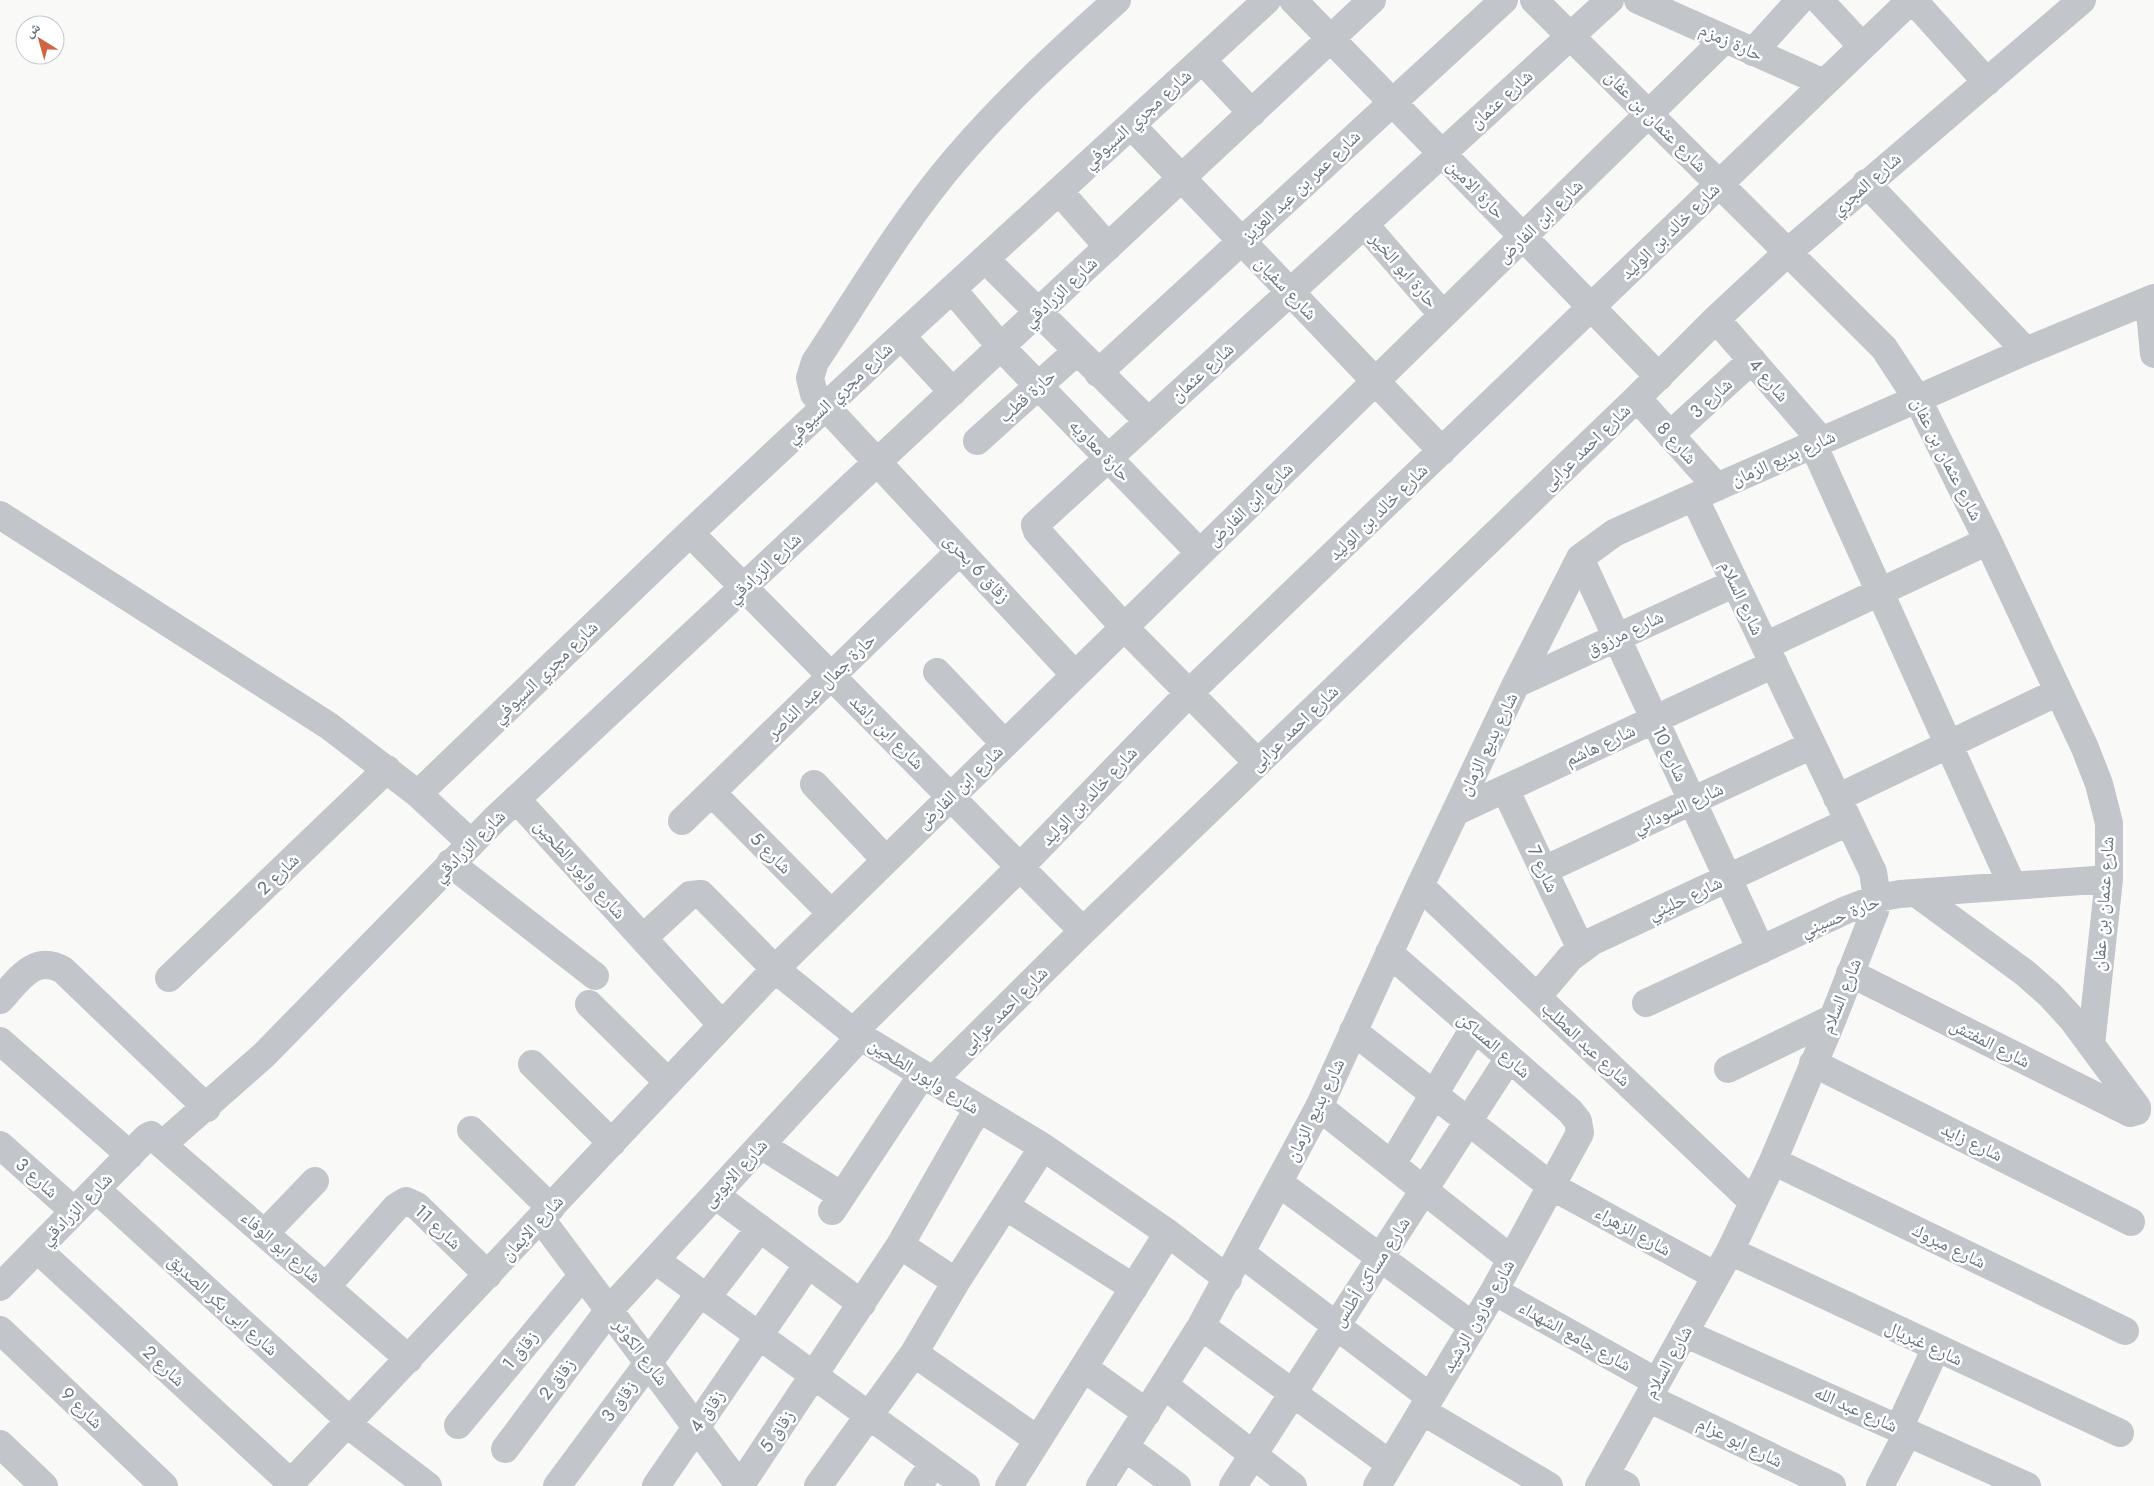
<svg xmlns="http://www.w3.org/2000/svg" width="2154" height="1486" font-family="Jost,'Noto Naskh Arabic',sans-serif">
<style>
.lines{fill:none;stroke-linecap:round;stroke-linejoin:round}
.minor{stroke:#c2c5c9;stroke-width:28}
.labels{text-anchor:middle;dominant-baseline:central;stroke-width:5;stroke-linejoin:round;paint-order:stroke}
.street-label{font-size:18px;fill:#67747f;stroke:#fff}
</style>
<rect width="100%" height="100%" fill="#f9f9f8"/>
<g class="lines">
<path class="minor" d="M1293,0L1659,377
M1534,0L1884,348L1918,400L1988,541L2085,748L2099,784L2109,823V879L2091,1045
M1638,0L1824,83
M1819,0L1862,46
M1913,0L1987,82
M1753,52L1800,0
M1202,60L1252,113
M1131,125L1442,451
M1866,183L2026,351
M1059,191L1108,247
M1364,224L1443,315
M985,259L1148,421
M952,289L1001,347L1200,553
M2149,301L2154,354
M1716,319L1821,440
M901,336L953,392
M1098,373L1504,0
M1637,398L1717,487
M1670,435L1752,360
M977,441L1077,351
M1813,444L2012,885
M0,515L329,726L418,794L471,843
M690,533L1083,931
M1580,558L1761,950
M1765,646L1988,541
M937,672L1005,744
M1075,675L814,394L810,378L815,362C860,294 902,222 955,160C1005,101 1060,51 1117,0
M1516,684L1735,583
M1258,763L1124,627L1037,531L1035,525L1610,0
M814,784L886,860
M1505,789L1581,949
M712,793L831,913
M418,794L690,533L901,336L1267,0
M1837,798L2058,692
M516,799L722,1025
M1455,812L1774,664
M682,821L960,551
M450,863L595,976
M1544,870L1812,745
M1420,886L1753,1202
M643,938L690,895L701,894L775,969L853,1032L1043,1147L1168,1233L1228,1279
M1850,973L2130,1113L2137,1111V1107L2072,1019L2050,995L2025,973L1916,893
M169,978L387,769
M1537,997L1570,958L1593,941L1848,822
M0,1000C18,981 34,953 63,970L207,1108
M1646,1003L1846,910L1877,898L1900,894L2109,879
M589,1004L668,1082
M1353,1031L1551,1186L1716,1276
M853,1032L1020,867L1189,693L1911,0
M0,1041L130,1155
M1813,1063L2131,1222
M532,1064L612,1143
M1728,1069L1833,1018
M932,1081L1083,931L1637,398L1716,319L1788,252L2082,0
M1319,1107L1511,1259
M471,1130L551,1208
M163,1144L264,1055L495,819L1372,0
M0,1145L74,1211
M761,1145L842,1196
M1773,1161L2125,1331
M1392,1164L1474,1028
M1279,1183L1473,1326
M96,1189L350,1421
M715,1195L862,1304
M1005,1206L1134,1288
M832,1211L922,1075
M541,1219L740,1486
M265,1233L315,1181
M900,1245L956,1282
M37,1249L294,1486
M1730,1251L2120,1433
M1242,1254L1430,1397
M655,1260L966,1486
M0,1287L147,1137L151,1135L409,1359
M326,1287L396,1207L406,1201L417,1206L488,1275
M1494,1291L1657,1382
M707,1297L760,1228
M1201,1326L1390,1464
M0,1330L164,1486
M1684,1333L2027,1486
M914,1353L1038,1440
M1084,1368L1147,1413
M1164,1385L1293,1486
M1648,1398L1832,1486
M1422,1411L1549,1486
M347,1424L428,1486
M458,1425L583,1275
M1899,1428L1936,1348
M0,1444L44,1486
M1125,1447L1177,1486
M505,1449L609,1310L860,1037
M1605,1475L1626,1486
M288,1486L775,969L1725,39
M557,1486L700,1293
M656,1486L808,1264
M740,1486L900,1245L969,1124L979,1110
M818,1486L914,1353L956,1282L1043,1147
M918,1486L934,1463
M1009,1486L1168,1233
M1100,1486L1201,1326L1319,1107L1420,886L1516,684L1580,558L1614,533L1694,497L2026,351L2154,298
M1233,1486L1509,1058
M1377,1486L1494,1291L1580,1133L1578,1121L1570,1111L1389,953
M1599,1486L1730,1251L1773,1161L1833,1018L1875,911L1877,898L1873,872L1694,497
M1880,1486L1908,1432"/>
</g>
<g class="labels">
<g class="street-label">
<text transform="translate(1731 42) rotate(24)">حارة زمزم</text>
<text transform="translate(1501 99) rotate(-42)">شارع عثمان</text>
<text transform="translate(1137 119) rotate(-42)">شارع مجري السيوفي</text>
<text transform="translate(1656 121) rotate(45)">شارع عثمان بن عفان</text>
<text transform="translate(1866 184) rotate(-41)">شارع المجري</text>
<text transform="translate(1301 186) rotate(-43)">شارع عمر بن عبد العزيز</text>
<text transform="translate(1476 189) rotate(46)">حارة الامين</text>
<text transform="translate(1540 221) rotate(-44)">شارع ابن الفارض</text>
<text transform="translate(1670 231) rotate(-44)">شارع خالد بن الوليد</text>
<text transform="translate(1404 270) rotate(49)">حارة ابو الخير</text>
<text transform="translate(1286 288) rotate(46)">شارع سفيان</text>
<text transform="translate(1060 292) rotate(-43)">شارع الزرادقي</text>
<text transform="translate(1202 372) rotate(-42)">شارع عثمان</text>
<text transform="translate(1769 380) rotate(49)">شارع 4</text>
<text transform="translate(839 393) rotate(-43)">شارع مجري السيوفي</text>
<text transform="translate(1027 396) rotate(-42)">حارة قطب</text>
<text transform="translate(1711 398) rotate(-42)">شارع 3</text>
<text transform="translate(1677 443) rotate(48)">شارع 8</text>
<text transform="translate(1586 447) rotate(-44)">شارع احمد عرابى</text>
<text transform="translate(1100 450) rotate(46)">حارة معاويه</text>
<text transform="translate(1783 458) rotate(-24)">شارع بديع الزمان</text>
<text transform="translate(1947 459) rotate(63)">شارع عثمان بن عفان</text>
<text transform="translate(1250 504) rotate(-44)">شارع ابن الفارض</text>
<text transform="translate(1378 512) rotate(-44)">شارع خالد بن الوليد</text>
<text transform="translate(764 568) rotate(-43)">شارع الزرادقي</text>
<text transform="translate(977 568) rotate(47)">زقاق 6 بحرى</text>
<text transform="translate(1742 598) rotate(65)">شارع السلام</text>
<text transform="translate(1625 633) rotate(-25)">شارع مرزوق</text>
<text transform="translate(545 672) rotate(-44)">شارع مجري السيوفي</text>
<text transform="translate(821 686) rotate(-44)">حارة جمال عبد الناصر</text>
<text transform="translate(1294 728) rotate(-44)">شارع احمد عرابى</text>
<text transform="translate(887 732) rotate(45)">شارع ابن راشد</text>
<text transform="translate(1488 744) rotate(-64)">شارع بديع الزمان</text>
<text transform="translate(1600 745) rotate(-25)">شارع هاشم</text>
<text transform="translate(1670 754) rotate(65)">شارع 10</text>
<text transform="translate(960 787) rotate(-44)">شارع ابن الفارض</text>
<text transform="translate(1089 796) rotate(-46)">شارع خالد بن الوليد</text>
<text transform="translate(1678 808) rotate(-25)">شارع السوداني</text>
<text transform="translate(469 846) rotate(-45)">شارع الزرادقي</text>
<text transform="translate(771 853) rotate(45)">شارع 5</text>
<text transform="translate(580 869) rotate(48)">شارع وابور الطحين</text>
<text transform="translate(1543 869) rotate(65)">شارع 7</text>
<text transform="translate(278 874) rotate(-44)">شارع 2</text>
<text transform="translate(1685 898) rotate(-25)">شارع حليني</text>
<text transform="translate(2103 904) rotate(-86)">شارع عثمان بن عفان</text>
<text transform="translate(1840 916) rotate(-22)">حارة حسيني</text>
<text transform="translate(1841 996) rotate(-68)">شارع السلام</text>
<text transform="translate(1004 1010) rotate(-45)">شارع احمد عرابى</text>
<text transform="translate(1990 1043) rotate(27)">شارع المفتش</text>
<text transform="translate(1586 1044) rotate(43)">شارع عبد المطلب</text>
<text transform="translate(1494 1045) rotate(41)">شارع المساكن</text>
<text transform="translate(924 1076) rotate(32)">شارع وابور الطحين</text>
<text transform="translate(1315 1110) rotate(-64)">شارع بديع الزمان</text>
<text transform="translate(1972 1142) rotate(26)">شارع زايد</text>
<text transform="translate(735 1173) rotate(-47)">شارع الايوبى</text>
<text transform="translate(37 1178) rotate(42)">شارع 3</text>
<text transform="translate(76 1209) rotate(-45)">شارع الزرادقي</text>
<text transform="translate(438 1227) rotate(43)">شارع 11</text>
<text transform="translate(532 1228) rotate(-47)">شارع الايمان</text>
<text transform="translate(1633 1231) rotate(29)">شارع الزهراء</text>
<text transform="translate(1949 1246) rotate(26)">شارع مبروك</text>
<text transform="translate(281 1247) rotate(41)">شارع ابو الوفاء</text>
<text transform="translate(1371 1272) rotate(-57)">شارع مساكن أطلس</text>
<text transform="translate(223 1305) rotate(42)">شارع ابى بكر الصديق</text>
<text transform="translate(1478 1316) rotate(-60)">شارع هارون الرشيد</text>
<text transform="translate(1575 1336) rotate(29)">شارع جامع الشهداء</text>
<text transform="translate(1924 1343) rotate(25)">شارع غبريال</text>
<text transform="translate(520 1350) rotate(-50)">زقاق 1</text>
<text transform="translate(641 1352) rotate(53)">شارع الكوثر</text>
<text transform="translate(1668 1362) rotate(-61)">شارع السلام</text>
<text transform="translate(164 1366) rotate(43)">شارع 2</text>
<text transform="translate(557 1379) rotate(-53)">زقاق 2</text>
<text transform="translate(619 1401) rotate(-54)">زقاق 3</text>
<text transform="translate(82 1408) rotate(44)">شارع 9</text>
<text transform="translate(1856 1409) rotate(24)">شارع عبد الله</text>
<text transform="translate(707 1411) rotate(-55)">زقاق 4</text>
<text transform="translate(777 1431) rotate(-56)">زقاق 5</text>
<text transform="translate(1740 1442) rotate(26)">شارع ابو عزام</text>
</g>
</g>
<g transform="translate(40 40) rotate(323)"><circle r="24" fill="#ffffff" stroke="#c2c7cc"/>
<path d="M0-4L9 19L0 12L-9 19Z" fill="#cf6542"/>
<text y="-8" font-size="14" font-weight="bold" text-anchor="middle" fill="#67747f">ش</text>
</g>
</svg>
